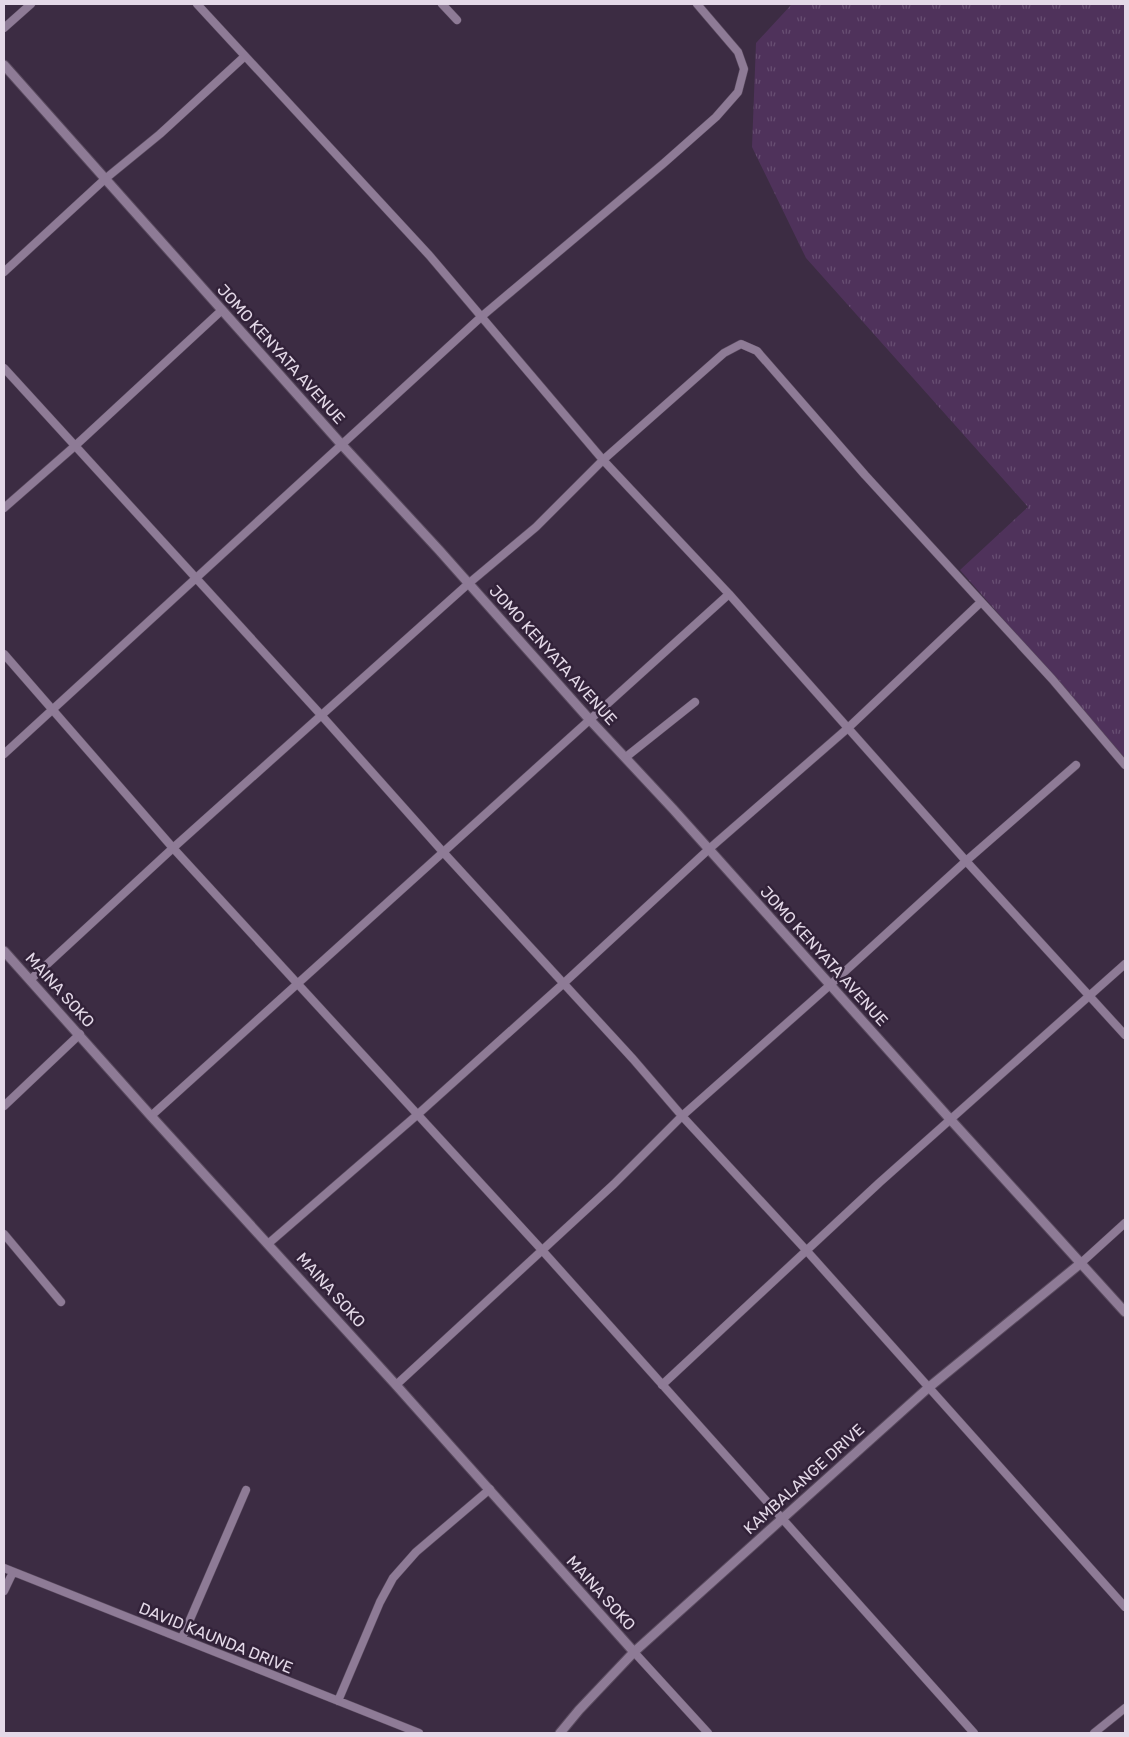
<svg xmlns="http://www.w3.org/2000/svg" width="1129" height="1737" font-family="Rubik,sans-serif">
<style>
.grass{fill:url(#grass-tufts)}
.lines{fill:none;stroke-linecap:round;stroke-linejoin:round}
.minor-casing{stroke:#594a5e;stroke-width:9}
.tertiary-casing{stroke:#594a5e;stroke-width:11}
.minor{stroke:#8e7b96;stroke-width:8}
.tertiary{stroke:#8e7b96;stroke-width:9}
.labels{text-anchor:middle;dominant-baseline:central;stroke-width:5;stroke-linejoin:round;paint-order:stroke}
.street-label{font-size:16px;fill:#e4d9e8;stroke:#322239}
</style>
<defs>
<pattern id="grass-tufts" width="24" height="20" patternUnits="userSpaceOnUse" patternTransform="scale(1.25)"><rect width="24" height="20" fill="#4f325b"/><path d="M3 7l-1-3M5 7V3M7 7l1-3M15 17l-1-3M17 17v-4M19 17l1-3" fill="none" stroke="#684f73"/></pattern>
</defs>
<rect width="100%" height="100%" fill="#3c2c43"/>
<path class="grass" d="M792,4H1125V758L960,570L1028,507L806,258L752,147L756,43Z"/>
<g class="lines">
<defs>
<path id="minor" d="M197,4L429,255L603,460L729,594L966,861L1125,1035
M442,4L457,20
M4,28L31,4
M4,272L105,179L160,134L245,56
M4,368L322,716L443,852L633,1059L682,1116L806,1250L1125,1607
M4,508L76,445L222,310
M4,654L173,848L541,1249L974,1733
M4,754L481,317L664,163L716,117L738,92L744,69L738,52L697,4
M626,757L695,702
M30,980L173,848L468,584L536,527L603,460L724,353L741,344L757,351L865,475L1052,679L1125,765
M4,1106L80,1034
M151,1116L729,594
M4,1234L61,1302
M269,1243L417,1115L564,983L709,849L848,728L981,602
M1081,1263L1125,1223
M396,1385L614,1184L682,1116L830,985L966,861L1076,765
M662,1385L879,1183L1125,964
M4,1568L419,1733
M4,1591L13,1572
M182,1638L246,1490
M634,1652L708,1733
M338,1701L380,1602L393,1578L416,1552L490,1489
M1094,1733L1125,1708"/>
<path id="tertiary" d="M4,65L342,445L439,550L590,720L673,809L950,1119L1125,1312
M4,951L151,1116L396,1385L634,1652
M560,1733L579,1710L634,1652L783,1518L928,1388L1081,1263"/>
</defs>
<use href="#minor" class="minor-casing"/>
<use href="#tertiary" class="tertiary-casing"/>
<use href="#minor" class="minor"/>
<use href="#tertiary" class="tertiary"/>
</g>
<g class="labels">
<g class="street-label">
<text transform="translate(281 354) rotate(48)">JOMO KENYATA AVENUE</text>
<text transform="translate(553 655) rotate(48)">JOMO KENYATA AVENUE</text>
<text transform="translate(824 956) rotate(48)">JOMO KENYATA AVENUE</text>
<text transform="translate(60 990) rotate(48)">MAINA SOKO</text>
<text transform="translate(331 1290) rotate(48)">MAINA SOKO</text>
<text transform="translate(804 1479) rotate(-42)">KAMBALANGE DRIVE</text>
<text transform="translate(601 1593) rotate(48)">MAINA SOKO</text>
<text transform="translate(216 1638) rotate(22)">DAVID KAUNDA DRIVE</text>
</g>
</g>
<rect width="1129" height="1737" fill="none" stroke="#e4d9e8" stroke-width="10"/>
</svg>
